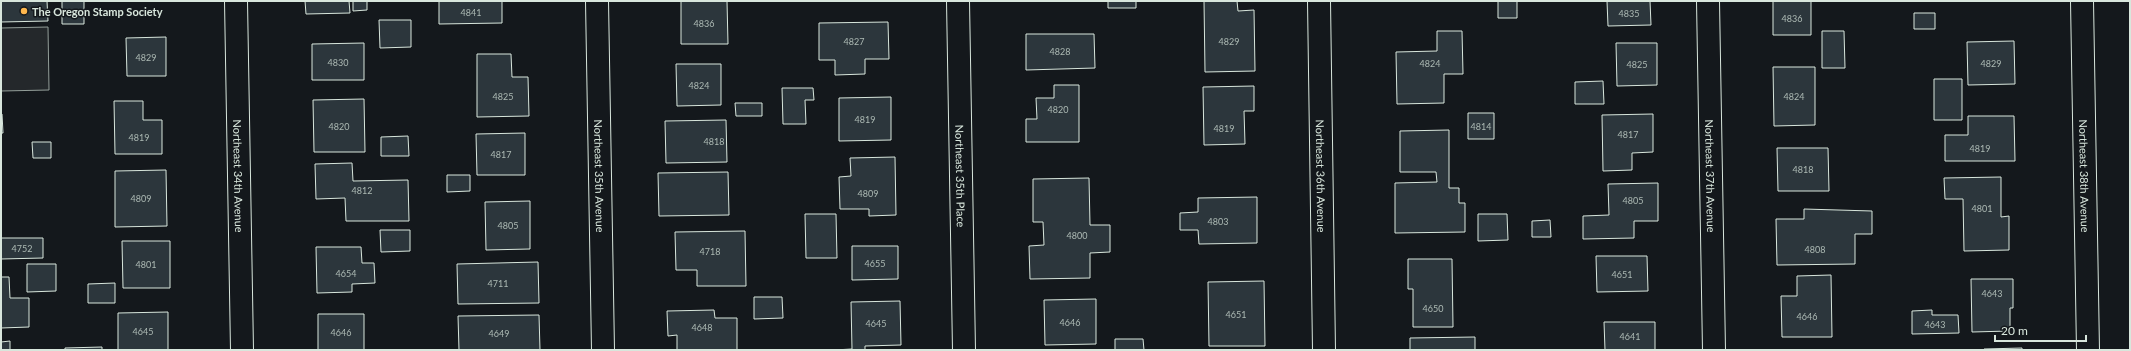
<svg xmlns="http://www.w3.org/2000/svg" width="2131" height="351" font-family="Lato,sans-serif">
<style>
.parking{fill:#24282b;stroke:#939e99}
.building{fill:#2c363c;stroke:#d8e6dc}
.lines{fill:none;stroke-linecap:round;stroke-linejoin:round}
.street-casing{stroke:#d8e6dc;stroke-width:24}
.street{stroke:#14181c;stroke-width:22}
.poi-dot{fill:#ffb74d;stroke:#14181c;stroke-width:1.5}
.labels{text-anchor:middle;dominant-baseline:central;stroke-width:3;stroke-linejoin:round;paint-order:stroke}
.number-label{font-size:9px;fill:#adbab4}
.poi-label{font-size:11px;font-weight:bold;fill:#d8e6dc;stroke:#14181c;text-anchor:start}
.street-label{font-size:11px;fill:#d8e6dc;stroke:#14181c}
</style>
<rect width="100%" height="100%" fill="#14181c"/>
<path class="parking" d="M48,27L49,90L1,91V28Z"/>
<path class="building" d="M1,1H47L48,21L1,22Z
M62,1H84V24H62Z
M305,1H349L350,13L306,14Z
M353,1H367V10L353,11Z
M439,1H502V23L439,24Z
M681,1H727L728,44H681Z
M1108,1H1136V8H1108Z
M1204,1H1237L1238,11L1254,10L1255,71L1205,72Z
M1498,1H1517V18H1498Z
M1607,1H1650L1651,25L1608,26Z
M1773,1H1811V35H1773Z
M1914,13H1935V29H1914Z
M379,20H411V47L380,48Z
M888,22L889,59H865V74L835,75V60H819V23Z
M1437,31H1462L1463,74H1444V103L1397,104L1396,52L1437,51Z
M1822,31H1844L1845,68H1822Z
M1026,34H1094L1095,68L1026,70Z
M166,37V76H127L126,38Z
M2014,41L2015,84L1968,85L1967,42Z
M364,43V80H312V44Z
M1616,43H1657V85L1617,86Z
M477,54H511L512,77H528L529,116L477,117Z
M676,64H721V105L677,106Z
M1773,67H1815V125L1774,126Z
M1934,79H1962V120H1934Z
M1603,81L1604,104H1575V82Z
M1054,85H1079V142H1026V119H1037L1036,98H1054Z
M1254,86V111H1244L1245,144L1204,145L1203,87Z
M782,88H813L814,100H805L806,124H783Z
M891,97V140L839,141V98Z
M364,99L365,152H314L313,100Z
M114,101H143V120H162V154H115Z
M735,103H762V116H736Z
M1468,113H1494V139H1468Z
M1,114H2L3,133H1Z
M1653,114V152L1632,153V170L1603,171L1602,115Z
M1968,116H2014L2015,161H1945V135H1968Z
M726,120L727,162L666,163L665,121Z
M1449,130V188H1459V203H1465V232L1395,233V183L1437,182L1436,172H1400V131Z
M525,133V175H477L476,134Z
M408,136L409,156H381V137Z
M32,142H51V158H33Z
M1777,148H1828L1829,191H1778Z
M895,157L896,215L869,216V209H840L839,177L851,176L850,158Z
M352,163L353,181L408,180L409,221H346L345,198L316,199L315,164Z
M166,170L167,226L115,227V171Z
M728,172L729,215L659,216L658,173Z
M447,175H470V191L447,192Z
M2001,177V217L2009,216V250L1964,251L1963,199H1945L1944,178Z
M1089,178L1090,225H1110V252L1090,253V278L1030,279L1029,246L1044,245L1043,222H1033V179Z
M1658,183V221H1634V238L1583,239V216L1609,215L1608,184Z
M1257,197V243L1199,244L1198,230H1180V213L1198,212V198Z
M530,201V249L486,250L485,202Z
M1804,209L1872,211V234H1855V264L1777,265L1776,219H1804Z
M805,214H836L837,258H806Z
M1478,214H1507L1508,240L1478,241Z
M1550,220L1551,237H1532V221Z
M380,230H410V251L381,252Z
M745,231L746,286H697V270H676L675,232Z
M1,238H43V258L1,259Z
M122,241H170V288H123Z
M852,246H898V279L852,280Z
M316,247H361L362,263H374L375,283L352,284V292L317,293Z
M1596,256H1647L1648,291L1597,292Z
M1408,259H1452L1453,327H1413V289H1408Z
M538,262L539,303L458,304L457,264Z
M27,264H56V291L27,292Z
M1831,275L1832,337H1782L1781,296H1797V276Z
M1,277H9L10,298H29V327L1,328Z
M1971,279H2013V308H2010V331L1972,332Z
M1264,281L1265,346H1209L1208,282Z
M115,283V303H88V284Z
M754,297H782L783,318L754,319Z
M1096,299V344L1045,345L1044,300Z
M900,301L901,345L865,346V350H834L852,349L851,302Z
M714,310L715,318H737V350H677V335L668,336L667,311Z
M1932,310V315H1958L1959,333L1912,334V311Z
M168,312V350H118V313Z
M318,314H364V350H318Z
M539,315L540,350H459L458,316Z
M1604,322H1655V350H1605Z
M1475,337V350H1410V338Z
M1115,339H1143L1144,350H1115Z
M10,341V350H1V342Z
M102,347V350H65V348Z
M2022,348V350H1984V349Z"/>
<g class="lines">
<defs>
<g id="street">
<path id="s1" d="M236,1L242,350"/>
<path id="s2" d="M597,1L603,350"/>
<path id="s3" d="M958,1L964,350"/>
<path id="s4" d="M1319,1L1324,350"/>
<path id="s5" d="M1708,1L1714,350"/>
<path id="s6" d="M2082,1L2088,350"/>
</g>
</defs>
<use href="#street" class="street-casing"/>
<use href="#street" class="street"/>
</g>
<circle class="poi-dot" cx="24" cy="11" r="4"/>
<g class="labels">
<g class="number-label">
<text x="471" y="12">4841</text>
<text x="1629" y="13">4835</text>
<text x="1792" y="18">4836</text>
<text x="704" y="23">4836</text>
<text x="854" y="41">4827</text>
<text x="1229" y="41">4829</text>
<text x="1060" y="51">4828</text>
<text x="146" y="57">4829</text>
<text x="338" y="62">4830</text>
<text x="1430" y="63">4824</text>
<text x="1991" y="63">4829</text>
<text x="1637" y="64">4825</text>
<text x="699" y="85">4824</text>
<text x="503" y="96">4825</text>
<text x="1794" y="96">4824</text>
<text x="1058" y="109">4820</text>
<text x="865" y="119">4819</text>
<text x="339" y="126">4820</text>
<text x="1481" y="126">4814</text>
<text x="1224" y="128">4819</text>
<text x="1628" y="134">4817</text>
<text x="139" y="137">4819</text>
<text x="714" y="141">4818</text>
<text x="1980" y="148">4819</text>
<text x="501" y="154">4817</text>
<text x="1803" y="169">4818</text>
<text x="362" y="190">4812</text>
<text x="868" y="193">4809</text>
<text x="141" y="198">4809</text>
<text x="1633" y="200">4805</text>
<text x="1982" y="208">4801</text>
<text x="1218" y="221">4803</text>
<text x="508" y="225">4805</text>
<text x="1077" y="235">4800</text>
<text x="22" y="248">4752</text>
<text x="1815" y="249">4808</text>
<text x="710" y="251">4718</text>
<text x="875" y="263">4655</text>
<text x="146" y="264">4801</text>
<text x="346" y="273">4654</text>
<text x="1622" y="274">4651</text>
<text x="498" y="283">4711</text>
<text x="1992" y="293">4643</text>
<text x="1433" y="308">4650</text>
<text x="1236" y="314">4651</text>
<text x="1807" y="316">4646</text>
<text x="1070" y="322">4646</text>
<text x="876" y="323">4645</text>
<text x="1935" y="324">4643</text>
<text x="702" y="327">4648</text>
<text x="143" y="331">4645</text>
<text x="341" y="332">4646</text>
<text x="499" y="333">4649</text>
<text x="1630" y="336">4641</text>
</g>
<g class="poi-label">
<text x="32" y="11">The Oregon Stamp Society</text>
</g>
<g class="street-label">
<text stroke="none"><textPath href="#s1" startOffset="175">Northeast 34th Avenue</textPath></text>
<text stroke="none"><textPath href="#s2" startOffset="175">Northeast 35th Avenue</textPath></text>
<text stroke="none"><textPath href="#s3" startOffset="175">Northeast 35th Place</textPath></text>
<text stroke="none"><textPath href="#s4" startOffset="175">Northeast 36th Avenue</textPath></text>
<text stroke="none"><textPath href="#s5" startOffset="175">Northeast 37th Avenue</textPath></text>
<text stroke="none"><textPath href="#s6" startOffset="175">Northeast 38th Avenue</textPath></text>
</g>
</g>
<rect width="2131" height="351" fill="none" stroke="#d8e6dc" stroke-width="4"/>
<path d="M1995 335v6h91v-6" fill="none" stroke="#d8e6dc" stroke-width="2"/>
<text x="2001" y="335" font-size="12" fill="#d8e6dc" stroke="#14181c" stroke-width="3" paint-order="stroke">20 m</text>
</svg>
